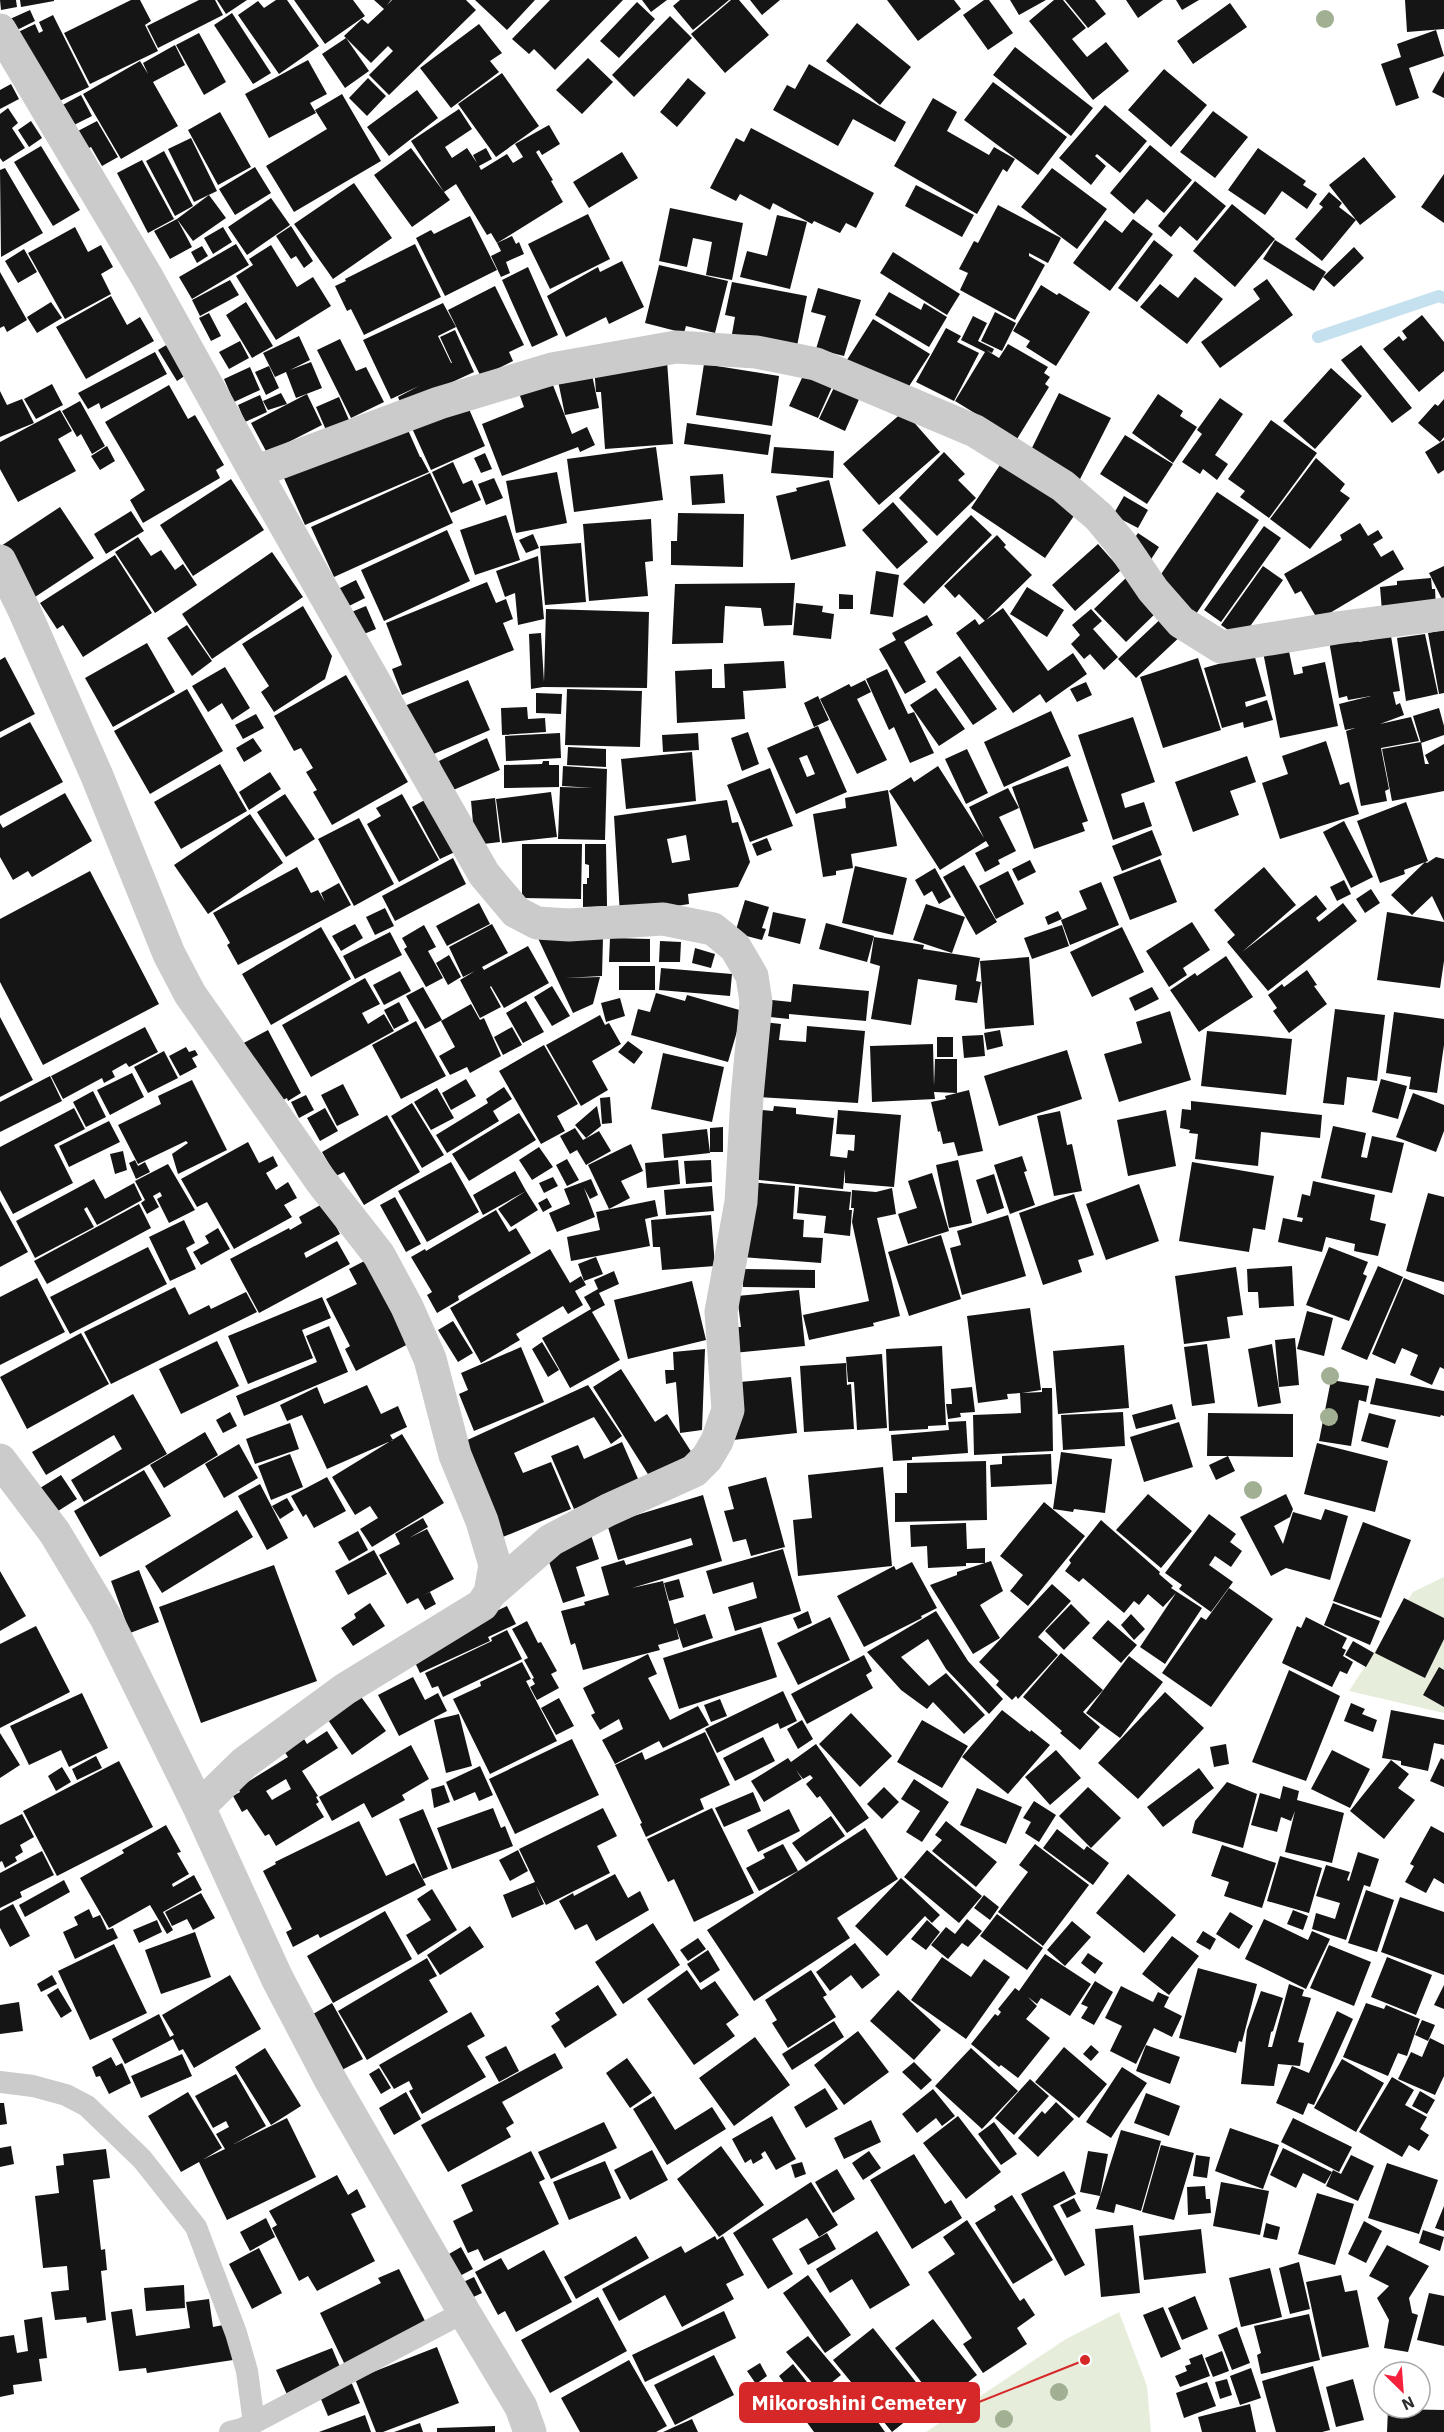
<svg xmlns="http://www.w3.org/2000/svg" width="1444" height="2432" font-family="'IBM Plex Sans',sans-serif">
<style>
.green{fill:#e6eddb}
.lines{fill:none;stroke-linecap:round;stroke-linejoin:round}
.stream{stroke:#c5e1ef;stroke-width:12}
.building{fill:#151515;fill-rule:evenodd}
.lane{stroke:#cbcbcb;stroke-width:22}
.street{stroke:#cbcbcb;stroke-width:33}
.tree{fill:#a1af92}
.leader{fill:none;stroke:#d62828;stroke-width:2}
.callout-dot{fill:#d62828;stroke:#fff;stroke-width:2}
.callout{fill:#d62828;stroke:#d62828;stroke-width:2}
.callout-label{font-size:21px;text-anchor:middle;font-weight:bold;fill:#fff}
</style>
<rect width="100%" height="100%" fill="#fff"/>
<path class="green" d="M1444,1577V1713L1349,1691L1413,1592Z
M1119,2312L1147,2386L1151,2432H926L1066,2339Z"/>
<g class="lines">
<path class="stream" d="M1318,337L1439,296L1444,298"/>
</g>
<path class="building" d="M0,0H16L17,7L1,10Z
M20,0H54V1L21,7Z
M131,0H140L151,21L145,25L158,51L90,84L64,33Z
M199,0H215L223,15L158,48L147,26Z
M217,0H247L226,14Z
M276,0H287L319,46L279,74L238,15L258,1L264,8Z
M294,0H353L365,16L325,44Z
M374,0H391L387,5L392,0H466L476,10L389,95L369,75L393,51L388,46L371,63L344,36L362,19L368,24L384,9Z
M475,0H535L507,30Z
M550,0H623L555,70L534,49L529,54L512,39Z
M642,0H667L651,12Z
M680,0H729L693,30L673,6Z
M731,0H739L769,35L725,73L691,34Z
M750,0H780L762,15Z
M887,0H954L961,9L918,41Z
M984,0H989L1013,33L988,50L963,15Z
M1010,0H1046L1019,15Z
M1054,0H1063L1086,28L1072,39L1087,57L1106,42L1129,71L1093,100L1029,21Z
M1065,0H1095L1106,14L1088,28Z
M1126,0H1163L1138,18Z
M1176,0H1199L1182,10Z
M1405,0H1444V29L1407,32Z
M637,2L655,19L619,58L600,41Z
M1230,3L1247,27L1193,64L1177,41Z
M30,10L35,21L15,31L10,19Z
M232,13L271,73L253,84L214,25Z
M53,15L89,87L49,106L14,34L35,24L39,33L43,31L39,22Z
M670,16L692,38L634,97L612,75Z
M857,23L911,67L880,105L826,61Z
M479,24L502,53L490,61L499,72L451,108L420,68Z
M1436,30L1444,56L1409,68L1419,98L1396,106L1381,64L1401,57L1397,44Z
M199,33L226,82L204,95L176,45Z
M346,38L369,71L345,88L322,54Z
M175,45L185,65L153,82L178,126L121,159L83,94L140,61L148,74L143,63Z
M1015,47L1093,108L1071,136L993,75Z
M588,58L613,82L582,114L556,90Z
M308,60L327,94L310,103L316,113L269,138L245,94Z
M809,64L906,122L895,142L853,119L838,146L773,110L787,85L795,89Z
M1164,69L1207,105L1171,147L1128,110Z
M1444,71V98L1432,92Z
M502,73L539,126L496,157L458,104Z
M368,78L386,96L367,116L349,98Z
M688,78L706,93L677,127L660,112Z
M993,82L1067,137L1038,175L964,120Z
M11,84L19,99L0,109V90Z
M417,90L438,118L389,156L367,127Z
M342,94L381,161L294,212L266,166L327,129L315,110Z
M81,95L92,116L68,128L57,108Z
M933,98L957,112L947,131L989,155L994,147L1015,159L1007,172L1003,169L977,214L894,166Z
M1105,105L1147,141L1120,173L1097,154L1095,156L1106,166L1091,185L1059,158Z
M8,108L18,123L12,128L25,148L3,162L0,158V114Z
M459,109L472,129L445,147L452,158L467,148L477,163L473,155L486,148L492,159L479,166L481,170L507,154L513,163L523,157L515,144L549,125L560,144L542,155L539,150L536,152L553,180L551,181L563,202L497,243L491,233L487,235L456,184L444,192L411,141Z
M1213,111L1248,137L1215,178L1180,152Z
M220,112L251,167L218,185L188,130Z
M31,121L42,138L29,147L18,130Z
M97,121L118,157L102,166L91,147L85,150L76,132Z
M751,128L874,193L856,228L846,223L840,233L814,221L812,224L773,203L770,210L740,194L736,201L710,188L736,138L744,142Z
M191,138L217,191L194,202L168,149Z
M1150,145L1192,180L1164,213L1147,199L1134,214L1110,193Z
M41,146L80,210L53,226L14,162Z
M411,148L450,200L412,227L374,175Z
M1258,148L1306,181L1303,185L1317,194L1307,209L1282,191L1265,215L1228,190Z
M164,151L193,206L175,216L146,161Z
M622,152L638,178L589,208L573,182Z
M1364,157L1396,197L1360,225L1329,185Z
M142,160L174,219L148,233L117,173Z
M255,167L271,193L235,215L219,189Z
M5,168L43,233L1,257L0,170Z
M1052,168L1107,209L1077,249L1021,207Z
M1444,174V223L1421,207Z
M1195,181L1226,206L1197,241L1180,226L1171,237L1158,226Z
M354,183L392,238L333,279L294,224Z
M916,185L974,215L962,237L905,206Z
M1329,192L1342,203L1339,207L1356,220L1322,261L1295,239L1323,207L1319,204Z
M209,195L226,218L193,241L177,219Z
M271,198L290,225L247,255L228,227Z
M1232,204L1275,239L1235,287L1193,251Z
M998,205L1061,238L1048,263L1029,253V256L1045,265L1015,320L960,290L968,273L959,269L974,241L978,243Z
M670,208L743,223L732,280L706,275L712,242L693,238L687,267L659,261Z
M588,214L610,259L550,289L528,244Z
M777,215L807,222L790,289L740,277L747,251L767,256Z
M470,216L497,270L445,296L416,238L431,230L434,234Z
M177,219L192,247L170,259L154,231Z
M1133,219L1153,234L1110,291L1073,263L1105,220L1122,233Z
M291,226L313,261L304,268L296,256L291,259L276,236Z
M75,227L88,252L101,245L113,267L101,274L111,294L65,319L28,253Z
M223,227L232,242L213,254L204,238Z
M512,236L516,244L519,242L524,254L506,262L510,273L501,277L491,256L501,251L497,243Z
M1154,240L1173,255L1137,302L1118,288Z
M1275,240L1326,272L1314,291L1263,259Z
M236,244L249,265L192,299L179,277Z
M415,244L441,297L364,335L351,309L347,311L335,286L346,281L345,279Z
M271,245L297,287L313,277L331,306L276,340L236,276L253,265L249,259Z
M202,246L208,256L197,263L191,252Z
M1354,247L1364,258L1334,287L1323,277Z
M24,249L37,272L18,283L5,261Z
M893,252L960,294L947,315L880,273Z
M622,261L644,307L609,324L606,317L566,337L547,296L598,267L600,272Z
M659,265L728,281L715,333L686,326L684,333L645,323Z
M528,267L558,335L532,347L502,280Z
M0,272L27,320L7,332L4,326L0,328Z
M1195,277L1223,299L1187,344L1140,307L1160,284L1178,298Z
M1267,279L1293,315L1220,368L1201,342L1260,299L1253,289Z
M230,280L239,295L200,316L192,300Z
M732,282L807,296L797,346L732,334L735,317L725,315Z
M1041,285L1057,295L1059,293L1090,312L1056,366L1026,347L1030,341L1013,331Z
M495,286L524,345L509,352L513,361L481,377L448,310Z
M818,288L861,300L844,356L816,349L826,316L811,312Z
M889,292L921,310L924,303L947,317L929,347L875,315Z
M111,296L127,325L140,317L154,341L86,379L56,327Z
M51,302L62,318L37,333L27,317Z
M246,302L273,346L252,358L226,315Z
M443,303L456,327L438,336L451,363H452L440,337L455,330L474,372L409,402H400L398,397L419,386L391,399L363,340Z
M995,312L1016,323L1002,351L981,341Z
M209,313L221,336L211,341L199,318Z
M1422,315L1444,342V371L1419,392L1383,349L1399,336L1403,341L1407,338L1402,331Z
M973,316L987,323L978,341L994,349L992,353L986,350L999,358L1008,344L1048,367L1044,373L1050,377L1045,384L1049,387L1017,439L955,401L985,352L961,340Z
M873,319L930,354L902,397L845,363Z
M946,328L961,336L957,342L979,353L954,401L916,382Z
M299,336L310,360L290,370L311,362L322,388L296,398L286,372L275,377L263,353Z
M340,339L356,371L366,367L384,402L351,418L317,350Z
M240,341L249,358L229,369L219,352Z
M168,344L186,375L177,381L158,350Z
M1361,345L1412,408L1392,423L1341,360Z
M155,352L167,374L101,409L99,403L88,409L78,393Z
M667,361L673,444L605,449L601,392H596L594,366Z
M704,364L779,376L772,426L696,415Z
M808,365L836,378L818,418L789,406Z
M269,366L279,388L266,395L255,372Z
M250,367L260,390L234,402L224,379Z
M1331,368L1362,396L1315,449L1283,421Z
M591,370L599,408L565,415L557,376Z
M839,377L864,388L845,431L819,419Z
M551,380L572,434L587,427L595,445L580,452L578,447L502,476L482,424L524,407L519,393Z
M52,384L63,405L36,419L24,399Z
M169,385L188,419L195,415L224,465L216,470L220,478L143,523L130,500L145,490L105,422Z
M0,391L7,405L22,399L34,423L0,437Z
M281,393L287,404L268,410L263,401Z
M1059,393L1111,418L1077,485L1026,460Z
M307,394L322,425L267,453L251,423Z
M1158,394L1183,411L1180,416L1197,427L1173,463L1132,433Z
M260,395L267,412L245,422L238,405Z
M339,397L349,420L326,430L316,407Z
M1220,398L1243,414L1215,455L1228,464L1217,480L1203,469L1200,474L1182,462L1202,434L1197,430Z
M1444,399V437L1440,442L1418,423L1435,404L1438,406Z
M80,401L105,446L92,454L81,434L77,437L62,411Z
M466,402L485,446L431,470L411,426Z
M60,410L72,431L58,439L76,471L18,502L0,469V442Z
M904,411L940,452L879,505L843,464Z
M1271,420L1317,453L1269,518L1240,497L1245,491L1228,479Z
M404,421L420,457H421L429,472L305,525L283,476Z
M687,423L771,435L768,455L684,444Z
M1125,435L1173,464L1147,504L1100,474Z
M1444,440V470L1438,474L1425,452Z
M107,446L115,461L100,470L91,456Z
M656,447L663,500L574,512L567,459Z
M774,447L834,451L833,478L771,473Z
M944,452L965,474L958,480L976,498L937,536L899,498Z
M485,453L492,469L481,473L474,458Z
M1316,458L1345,484L1340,491L1350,498L1310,549L1270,519Z
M1004,459L1078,510L1045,558L971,508Z
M453,462L463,484L472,480L481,500L451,513L432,472Z
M557,472L567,523L516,533L506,481Z
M430,473L453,523L334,577L311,527Z
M723,474L725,503L692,505L690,476Z
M494,478L503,498L486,505L478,484Z
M231,479L264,530L193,576L160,525Z
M829,480L846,546L791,560L776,496L797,491L796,488Z
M1217,492L1259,520L1196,614L1153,586Z
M1124,496L1148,510L1138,528L1113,515Z
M893,502L928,542L897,569L862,530Z
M60,507L94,558L35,597L1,546Z
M131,511L144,531L106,554L94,534Z
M678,513L744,514L743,567L671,565V541H677Z
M506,515L520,560L475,575L460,530Z
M971,515L992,535L924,604L903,584Z
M651,519L653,561L645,562L648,596L589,601L583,524Z
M1360,523L1368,536L1378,530L1383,538L1373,544L1381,557L1393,550L1404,569L1318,620L1301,591L1295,594L1284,574L1342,540L1340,535Z
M1264,526L1281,538L1221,622L1204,610Z
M447,530L470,581L384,621L361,570Z
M1138,533L1159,547L1148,564L1127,549Z
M533,534L539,548L526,553L519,540Z
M997,535L1006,545L1004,547L1032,575L985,621L959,594L955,598L944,586Z
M138,537L151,556L161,550L175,570L183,564L197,585L155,613L115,552Z
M581,543L586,602L545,605L540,546Z
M1098,544L1121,570L1075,611L1052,585Z
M272,552L303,597L212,659L182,614Z
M115,555L152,613L83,657L63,625L57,629L40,603Z
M538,556L544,619L518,625L515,593L505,597L496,571Z
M1263,566L1283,580L1241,639L1221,625Z
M1444,566V598L1442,599L1429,573Z
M876,571L899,575L893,617L870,614Z
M1126,578L1158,611L1126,642L1094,609Z
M1431,578L1432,589H1435L1436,608L1382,611L1380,587L1397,585V581Z
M356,580L365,598L343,609L334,591Z
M487,582L496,603L506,599L513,619L503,623L514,650L402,695L392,669L402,665L386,623Z
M795,583L792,625L764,626L761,608L725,606L723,643L672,644L675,584Z
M1027,587L1064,610L1047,637L1010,614Z
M839,594L853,595V609H839Z
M796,603L823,606L822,612L834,614L831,639L793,635Z
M303,606L332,656L325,679L274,712L261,692L269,686L242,644Z
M366,606L376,629L352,639L342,616Z
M1003,608L1048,671L1073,653L1087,674L1046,703L1040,694L1013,713L956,633L975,619L979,625Z
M546,609L649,612L647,688L543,687L531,689L529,634L541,633L544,682Z
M1091,609L1102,621L1093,629L1118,657L1104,670L1090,654L1084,659L1071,644L1080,635L1072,625Z
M1167,613L1185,632L1136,678L1118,659Z
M927,615L933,625L904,642L926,682L905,694L879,649L896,640L892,633Z
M187,625L212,661L192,676L167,638Z
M1357,630L1359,642L1391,636L1400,691L1393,692L1396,705L1400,703L1404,715L1380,724L1411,717L1419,741L1381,748L1389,789L1385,791L1387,801L1361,806L1346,731L1355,728L1345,730L1339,704L1371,696L1348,700L1347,696L1339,698L1328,635Z
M1444,630V693L1439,694L1428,633Z
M1425,634L1438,694L1406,701L1397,638Z
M1287,642L1294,675L1303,673L1302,667L1325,662L1338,726L1280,738L1262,647Z
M147,643L175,692L113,727L85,678Z
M1252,647L1266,696L1245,702L1246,707L1267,700L1273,720L1244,728L1243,722L1222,728L1204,668L1229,661Z
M960,656L997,709L973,725L936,672Z
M5,657L35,714L0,732V660Z
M1198,658L1221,730L1163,748L1140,677Z
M784,661L786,688L743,691L745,719L677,723L675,671L712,669V688H725L724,664Z
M225,667L250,708L232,720L222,703L208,712L192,686Z
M887,669L908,714L914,712L934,753L910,763L894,727L889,730L866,679Z
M346,675L408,782L332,825L313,792L317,790L306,772L313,768L301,748L294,751L274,716Z
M468,680L490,730L429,756L402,707Z
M865,680L871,692L857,699L887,760L857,774L820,699L849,684L851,687Z
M1086,682L1092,695L1077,702L1070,689Z
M936,688L965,729L939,746L910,705Z
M187,689L223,751L150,794L114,731Z
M567,689L642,691L640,747L565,745Z
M536,693L562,694L561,714L536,713Z
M818,696L829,720L814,727L804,703Z
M527,707L528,719L545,718L546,732L502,735L501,708Z
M1439,708L1444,726V735L1421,743L1413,716Z
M1051,711L1071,756L1004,787L984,742Z
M256,714L264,728L243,739L235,725Z
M1133,717L1155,782L1121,794L1125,808L1144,802L1152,826L1113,840L1078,735Z
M30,722L63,782L0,816V738Z
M818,726L847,792L796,814L767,748ZM807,755L815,774L807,777L799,758Z
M748,732L759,764L742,771L731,738Z
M560,733L561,758L506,761L505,736Z
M698,733L699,750L663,752L662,735Z
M253,738L262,751L244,762L236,748Z
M487,738L500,770L451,791L439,761Z
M1326,741L1340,785L1349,782L1359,814L1280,839L1262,783L1288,774L1282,756Z
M1421,742L1425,764H1429L1425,755L1444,744V791L1392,801L1382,749Z
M568,747L606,749V767L567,765Z
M967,749L988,793L966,804L945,759Z
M692,752L696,801L626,809L621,759Z
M1247,756L1256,782L1230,791L1239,815L1193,832L1175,782Z
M543,761H549V765H559V787L504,788V765L542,764Z
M220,764L247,811L181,849L154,802Z
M563,766L607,769L605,840L558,839L560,787L593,788L562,786Z
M938,766L984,838L969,807L1008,788L1019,808L999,817L1016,851L998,860L1000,864L985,872L975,853L989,846L986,841L940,870L889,791L911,777L914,782Z
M1068,766L1088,821L1082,823L1085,831L1034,849L1012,787Z
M770,768L793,826L750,842L727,785Z
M270,772L281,789L249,810L239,792Z
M888,790L897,846L851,854L853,868L836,871V875L823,877L813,814L846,808L845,798Z
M551,792L557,837L502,843L496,799Z
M65,793L92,841L32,877L28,871L13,880L0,857V823L3,828Z
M285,794L315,839L286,857L257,812Z
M402,794L439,860L399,882L367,824L381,816L376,808Z
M430,797L457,851L440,859L412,807Z
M495,798L500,842L475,845L471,801Z
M727,800L732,823L738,822L750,862L738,887L688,894L689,904L620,915L614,816ZM686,835L690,860L672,863L667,839Z
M1406,802L1428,861L1404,870L1405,874L1380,883L1357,821Z
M250,814L283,863L208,914L174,865Z
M359,818L394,884L354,906L318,839Z
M1344,821L1373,877L1351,888L1323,832Z
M1152,830L1162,855L1122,871L1112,846Z
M767,838L772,850L757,856L752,844Z
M522,844H582L581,899L522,898Z
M585,844H606L607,906L583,907V884H587V878H589V865L585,864Z
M1436,857L1444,859V921L1432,896L1412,915L1391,895L1425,862L1427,863Z
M453,858L466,884L395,921L382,896Z
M1160,859L1177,902L1130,920L1113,877Z
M1030,860L1036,872L1018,881L1012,869Z
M964,865L997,922L976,935L943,877Z
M855,866L907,878L893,935L842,923Z
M297,867L311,893L318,890L325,902L321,893L339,883L351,905L238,965L227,945L230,943L213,913Z
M1264,867L1296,905L1242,952L1316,895L1327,909L1316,918L1319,922L1343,903L1357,921L1268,991L1227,942L1235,935L1214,910Z
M935,868L951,897L939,904L932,891L924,896L915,880Z
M90,871L159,1004L43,1065L0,982V919Z
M1008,871L1024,904L996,919L979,886Z
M1344,880L1351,894L1337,901L1330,887Z
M1101,882L1119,925L1070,945L1061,920L1087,909L1079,891Z
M1371,889L1380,903L1365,913L1356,899Z
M745,900L769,907L762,928L766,929L762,940L735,933Z
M479,903L490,924L447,946L436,926Z
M926,904L965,917L952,953L913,940Z
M385,908L394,926L375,935L366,917Z
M1058,911L1062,919L1048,925L1045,917Z
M773,912L806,919L800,944L768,936Z
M1387,912L1444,922V961L1440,988L1377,980Z
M1192,922L1210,950L1183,968L1187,975L1169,987L1146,951Z
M826,923L874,936L867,962L819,949Z
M355,924L363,938L341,951L332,936Z
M492,924L508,953L482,967L484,970L528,946L549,983L504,1008L491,986L490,987L501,1007L480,1018L460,980L475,971L463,977L449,947Z
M424,925L436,947L428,951L443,978L426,987L404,949L407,947L402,938Z
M1062,925L1069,946L1032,959L1024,938Z
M321,927L351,979L271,1025L242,974Z
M1122,927L1144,972L1092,997L1070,952Z
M390,932L402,955L355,979L343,956Z
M536,934L603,937L602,976L565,978L600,977L593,1004L573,1013Z
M874,937L924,945L923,949L980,958L976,981L981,982L977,1003L955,1000L957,985L918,979L911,1025L871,1019L880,966L870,963Z
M610,938L650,939V962H609Z
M660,941L681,942L680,962H659Z
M695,948L715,954L711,968L692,963Z
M449,955L461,977L448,985L436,963Z
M1226,956L1253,997L1199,1032L1170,990L1195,973L1197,976Z
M1029,957L1034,1025L985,1029L980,961Z
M619,966H655V990H619Z
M661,968L732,974L730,996L659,990Z
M1307,970L1317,985L1314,986L1327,1004L1289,1033L1273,1011L1277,1008L1268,995L1282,984L1284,987Z
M400,971L411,991L384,1005L373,985Z
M365,978L380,1004L362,1013L368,1024L384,1014L394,1031L311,1077L282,1025Z
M793,984L869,991L866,1021L789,1014V1019L770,1017L772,1000L791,1002Z
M552,986L570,1016L552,1026L534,997Z
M423,987L442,1020L425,1029L406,996Z
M1152,987L1159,999L1135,1011L1129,998Z
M656,993L685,1001L687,995L743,1011L728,1062L631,1035L638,1009L650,1012Z
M620,998L625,1016L606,1022L601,1003Z
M526,1001L544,1032L523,1043L506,1013Z
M399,1002L409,1021L394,1029L384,1010Z
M471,1004L480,1020L484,1018L501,1056L470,1073L467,1067L450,1075L439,1056L455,1047L441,1021Z
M1335,1009L1385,1015L1377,1081L1347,1077L1344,1105L1323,1103Z
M1170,1011L1191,1080L1119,1102L1104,1054L1142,1043L1136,1022Z
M1394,1012L1444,1019V1045L1437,1093L1409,1089L1411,1077L1386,1073Z
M600,1015L605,1025L609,1023L621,1044L592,1061L608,1090L581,1106L546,1045Z
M0,1017L33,1080L0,1097Z
M416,1021L446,1076L401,1099L372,1045Z
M763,1022L781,1024L779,1040L806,1042L807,1026L865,1031L858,1103L756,1097Z
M145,1027L158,1052L129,1067L126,1063L112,1071L115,1077L104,1083L102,1078L63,1099L51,1076Z
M512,1027L522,1045L503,1055L494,1037Z
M268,1030L301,1093L288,1101L287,1098L277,1103L236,1047Z
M1000,1030L1003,1046L987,1050L984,1033Z
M1207,1031L1292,1039L1286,1095L1201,1086Z
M983,1035L985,1056L964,1058L962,1036Z
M937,1037H953V1057H937Z
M628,1041L643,1052L634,1064L618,1052Z
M933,1044L934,1086L935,1059H957V1093L934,1092L935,1099L872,1102L870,1046Z
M544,1045L578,1104L557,1116L565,1131L541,1144L499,1071Z
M186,1047L189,1052L195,1050L198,1055L192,1058L197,1067L180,1076L169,1056Z
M1067,1050L1082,1099L999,1126L984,1076Z
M164,1051L178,1078L148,1093L134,1067Z
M663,1053L724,1067L712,1122L651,1109Z
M132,1073L144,1097L110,1115L97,1090Z
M50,1076L62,1101L0,1132V1102Z
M466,1079L476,1096L451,1110L442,1093Z
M1381,1079L1407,1086L1398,1119L1372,1112Z
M192,1080L227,1150L178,1174L172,1154L188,1143L186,1141L138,1164L118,1125L161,1104L158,1096Z
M343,1084L359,1115L337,1126L321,1095Z
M504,1087L512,1099L493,1111L499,1121L447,1153L436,1135L488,1103L486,1099Z
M437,1088L454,1118L431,1130L414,1102Z
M969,1090L983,1151L958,1156L954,1142L943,1144L940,1131L938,1132L931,1102L946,1099L945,1096Z
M93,1091L106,1117L86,1127L73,1102Z
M1413,1093L1444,1105V1131L1436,1152L1396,1137Z
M306,1095L314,1110L299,1118L291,1102Z
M610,1097L612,1123L602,1124L600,1098Z
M1191,1101L1322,1115L1320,1138L1261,1132L1258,1166L1195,1159L1198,1134L1189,1133L1190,1130L1180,1128L1182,1109L1191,1110Z
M412,1103L444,1155L422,1168L391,1116Z
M597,1106L601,1126L586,1138L575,1125Z
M774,1106L796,1108V1114L834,1118L830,1156L847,1158L848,1150L854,1151L855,1135L836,1134L838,1110L901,1115L894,1187L845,1183V1169L843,1189L750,1179V1109L773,1111Z
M74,1108L85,1129L54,1145L73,1183L13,1214L0,1190V1147Z
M325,1108L338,1131L320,1141L307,1118Z
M1166,1110L1176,1166L1128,1176L1117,1120Z
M1060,1111L1067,1145L1072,1144L1082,1191L1054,1196L1037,1116Z
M519,1113L536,1140L469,1181L452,1154Z
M387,1115L420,1172L364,1205L344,1172L336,1176L322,1152Z
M109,1121L120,1142L69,1167L59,1146Z
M1333,1126L1366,1133L1361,1157L1367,1158L1372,1136L1404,1143L1392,1193L1321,1178Z
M723,1127V1152H710V1128Z
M575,1128L583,1140L599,1131L611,1151L586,1165L577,1150L570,1154L560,1136Z
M707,1129L710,1153L664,1158L662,1134Z
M248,1142L259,1163L273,1156L278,1166L266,1173L276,1190L288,1182L297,1198L284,1205L292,1217L234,1249L207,1202L197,1207L181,1179Z
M631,1144L643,1171L621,1181L630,1198L609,1209L588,1165Z
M539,1147L553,1167L532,1180L519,1160Z
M123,1151L127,1170L115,1174L110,1154Z
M1022,1156L1027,1171L1024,1172L1035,1205L1010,1214L994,1165Z
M567,1159L579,1180L567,1186L556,1165Z
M135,1160L138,1166L145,1162L150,1172L136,1179L129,1163Z
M678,1160L680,1184L647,1188L645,1163Z
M711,1160L712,1182L686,1184L684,1161Z
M958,1160L972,1223L949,1228L936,1165Z
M451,1162L479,1212L427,1242L398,1191Z
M1192,1162L1274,1176L1265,1230L1253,1228L1249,1252L1179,1241Z
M168,1164L195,1210L169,1223L157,1199L162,1196L160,1192L153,1196L159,1207L147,1214L141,1203L145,1200L135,1181Z
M515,1171L526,1191L483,1215L473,1195Z
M932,1173L949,1231L908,1244L898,1214L917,1208L908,1181Z
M994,1174L1004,1208L987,1214L976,1180Z
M553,1177L558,1186L544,1193L539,1183Z
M94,1179L105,1199L134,1183L142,1200L97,1225L87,1207L84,1209L94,1227L35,1258L16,1221Z
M591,1179L598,1195L590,1199L584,1188L595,1217L557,1232L549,1213L570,1204L564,1189Z
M1313,1181L1375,1195L1370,1220L1386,1224L1378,1256L1354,1251L1355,1244L1326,1237L1322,1252L1278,1242L1283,1218L1302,1222L1303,1218L1297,1217L1302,1194L1310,1196Z
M748,1182L795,1186L793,1219L804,1220L803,1237L823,1238L821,1263L742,1257Z
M1139,1184L1159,1241L1106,1260L1086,1204Z
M712,1186L714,1211L666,1215L664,1190Z
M799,1187L851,1192L849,1210H852L850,1236L824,1233L826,1216L797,1213Z
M892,1188L896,1214L877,1218L900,1316L873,1323L874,1326L809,1340L803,1315L869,1301L852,1222L854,1208H851L852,1190L876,1192Z
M526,1191L538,1210L511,1227L498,1209Z
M1428,1193L1444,1197V1282L1406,1271Z
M1074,1194L1094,1255L1078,1260L1082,1272L1043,1285L1019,1213Z
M395,1197L421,1244L406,1252L380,1205Z
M547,1198L552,1207L543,1212L538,1203Z
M655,1200L658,1216L645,1219L650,1246L571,1261L567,1237L600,1230L596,1212Z
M0,1201L28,1252L0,1267Z
M324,1203L340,1234L304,1253L306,1258L337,1241L350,1264L259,1313L230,1259L289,1228L290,1230L302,1223L299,1217Z
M139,1204L151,1228L47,1284L34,1261Z
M496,1210L509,1232L516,1228L531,1253L458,1296L459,1300L437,1313L427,1295L432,1292L411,1257L425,1249L426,1251Z
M711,1215L715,1266L662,1270L660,1247H653L651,1220Z
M1008,1215L1026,1276L962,1295L950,1248L961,1245L957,1231Z
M184,1220L195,1243L186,1248L196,1269L170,1281L149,1237Z
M218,1228L230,1249L201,1265L193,1252L209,1243L205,1236Z
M941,1235L961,1299L909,1316L888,1252Z
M148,1247L167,1284L70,1334L50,1297Z
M1329,1247L1368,1262L1363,1274L1367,1276L1349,1321L1306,1305Z
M550,1249L570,1283L581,1276L586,1285L575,1291L583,1305L568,1314L563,1306L516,1334L520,1340L481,1363L450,1308Z
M374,1256L418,1339L356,1371L345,1349L350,1346L326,1299L357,1284L349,1269Z
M596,1257L603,1274L584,1281L578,1264Z
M1292,1266L1294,1306L1259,1308L1258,1292H1248L1247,1269Z
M1378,1266L1403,1277L1367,1360L1341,1349Z
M1236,1267L1243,1315L1227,1317L1230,1338L1184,1344L1175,1276Z
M743,1269L815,1270V1288L743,1287Z
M614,1271L619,1284L599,1293L605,1305L592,1312L620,1360L570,1388L542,1338L591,1309L584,1297L598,1289L594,1280Z
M37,1278L65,1332L0,1365V1297Z
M1404,1278L1444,1295V1369L1440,1367L1432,1385L1410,1375L1418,1355L1402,1348L1395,1364L1372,1354Z
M692,1281L706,1340L628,1359L614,1300Z
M175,1287L189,1315L209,1305L211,1309L246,1292L257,1312L111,1384L84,1332Z
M799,1290L805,1346L733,1353L730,1327H741L737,1296Z
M322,1297L331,1318L302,1330L313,1358L248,1384L228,1336Z
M1030,1308L1041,1390L1022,1393L1042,1392V1388H1052L1053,1451L974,1455L973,1415L1021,1413L1020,1393L1007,1394L1008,1399L978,1403L967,1316Z
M1307,1311L1333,1318L1324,1356L1297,1349Z
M453,1321L473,1353L458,1362L438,1330Z
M329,1326L348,1372L244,1416L236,1396L317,1362L306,1336Z
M81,1333L109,1384L27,1429L0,1377Z
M1295,1338L1299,1385L1279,1387L1275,1340Z
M217,1341L239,1386L181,1414L159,1369Z
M542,1342L559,1370L548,1377L532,1349Z
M1207,1344L1215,1403L1192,1406L1184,1347Z
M1272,1344L1281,1403L1258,1407L1248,1349Z
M1124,1345L1129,1408L1058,1414L1053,1351Z
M942,1346L946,1425L928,1426V1429L889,1431L886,1349Z
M521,1347L544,1402L474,1431L459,1394L468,1390L461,1373Z
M705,1349L702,1430L680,1433L676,1382L666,1384L665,1370H674L673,1352Z
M882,1354L887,1428L857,1430L854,1382H848L846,1357Z
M846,1363L847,1385L851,1384L854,1429L804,1432L800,1366Z
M621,1369L655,1422L667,1414L692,1453L651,1479L593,1387Z
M791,1377L797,1433L733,1440L740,1382Z
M1376,1378L1444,1391V1416L1441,1415L1440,1417L1370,1404Z
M1331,1380L1369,1386L1366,1402L1359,1400L1351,1446L1319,1441Z
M367,1385L381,1414L398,1406L407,1427L390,1435L393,1440L327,1469L302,1415L287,1421L280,1405L317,1387L324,1404Z
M588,1385L622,1436L611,1444L594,1417L514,1453L523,1473L551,1462L571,1509L498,1539L463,1442Z
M972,1387L975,1412L960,1413L961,1417L948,1419L946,1404H952L951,1389Z
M133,1394L167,1454L84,1502L71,1480L122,1449L114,1435L46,1475L32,1452Z
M1172,1404L1176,1419L1136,1429L1132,1415Z
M230,1412L237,1426L223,1433L216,1420Z
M1123,1412L1125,1446L1063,1450L1061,1415Z
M1208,1413L1293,1414V1457L1228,1456L1235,1471L1216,1480L1209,1465L1228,1456H1207Z
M1369,1413L1396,1420L1388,1448L1361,1441Z
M966,1421L968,1453L912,1457V1460L893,1461L891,1435L949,1430L948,1422Z
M1179,1422L1193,1467L1144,1482L1130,1437Z
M290,1423L299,1449L255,1464L246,1439Z
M205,1432L218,1455L164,1488L150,1465Z
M402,1434L444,1503L372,1547L360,1529L378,1518L370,1506L355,1515L332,1477Z
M622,1442L639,1481L574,1509L551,1456L578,1445L584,1459Z
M1317,1443L1388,1461L1375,1512L1304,1494Z
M239,1444L258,1478L224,1498L205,1464Z
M1061,1452L1112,1459L1105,1513L1074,1509L1073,1512L1053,1509Z
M290,1454L303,1487L271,1500L258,1466Z
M1051,1454L1052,1484L991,1487L990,1465L1002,1464V1456Z
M986,1461L987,1520L895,1522V1493H907V1463Z
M883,1467L892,1566L798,1576L793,1520L812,1518L808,1475Z
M144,1470L171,1516L100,1557L74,1511Z
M61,1475L77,1499L47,1518L32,1493Z
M327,1477L346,1511L314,1528L306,1514L303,1517L291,1496Z
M766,1477L785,1547L751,1556L746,1539L733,1542L724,1511L734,1509L728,1487Z
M260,1484L288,1538L267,1550L238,1496Z
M1148,1494L1192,1531L1161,1568L1116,1530Z
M1286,1494L1293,1509L1290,1517L1274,1526L1283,1544L1293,1512L1321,1520L1325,1509L1348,1516L1330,1580L1286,1568L1271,1576L1240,1517Z
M703,1495L722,1561L632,1588L663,1581L674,1624L705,1614L713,1638L683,1648L676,1627L679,1639L658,1645L660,1650L583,1670L575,1643L571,1645L561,1611L585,1605L584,1602L609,1595L601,1567L624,1560L626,1565L693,1545L691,1538L618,1560L607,1524Z
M287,1498L294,1510L280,1519L272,1506Z
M1044,1502L1085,1536L1028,1606L1010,1591L1023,1575L1000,1556Z
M237,1510L253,1537L162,1593L145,1566Z
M1209,1514L1236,1534L1230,1542L1242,1551L1231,1567L1215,1556L1209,1565L1233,1582L1211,1612L1179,1589L1182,1585L1165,1573Z
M423,1518L428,1527L409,1538L427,1529L454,1579L424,1595L430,1592L436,1604L425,1610L418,1598L407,1604L379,1555L400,1544L395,1534Z
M1101,1520L1160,1572L1159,1574L1173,1586L1171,1588L1202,1608L1165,1664L1140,1647L1176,1593L1163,1607L1148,1594L1139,1605L1134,1601L1124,1613L1083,1578L1079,1582L1065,1571L1071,1563L1069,1560Z
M1363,1522L1411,1540L1381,1618L1333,1601Z
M966,1523L967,1549L985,1548V1563H966V1566L928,1568L927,1546L911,1547L910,1525Z
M358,1531L368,1550L349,1561L338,1542Z
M591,1535L599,1559L576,1567L585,1596L563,1603L545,1550Z
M783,1549L801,1611L735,1631L728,1607L757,1598L753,1582L713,1594L706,1571Z
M374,1550L387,1574L348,1595L335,1571Z
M991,1561L1003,1591L980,1605L1000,1638L973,1654L930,1585L957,1575V1572Z
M912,1562L937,1608L921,1616L922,1618L864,1647L837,1596L894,1566L896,1570Z
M274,1565L317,1681L201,1723L159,1607Z
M139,1570L159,1622L130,1633L111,1581Z
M0,1571L26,1616L0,1631Z
M679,1579L684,1597L669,1601L664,1583Z
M1052,1584L1071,1601L1038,1637L1058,1655L1018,1699L1016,1696L1012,1700L996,1685L999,1681L979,1662Z
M1229,1588L1273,1619L1211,1707L1162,1673L1201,1617L1206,1620Z
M1404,1598L1444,1618V1639L1425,1678L1375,1653Z
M370,1603L385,1626L353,1646L341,1628L356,1618L354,1614Z
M1333,1603L1380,1621L1370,1645L1324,1625Z
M1071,1604L1090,1623L1064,1650L1045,1631Z
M507,1606L516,1624L488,1637L490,1641L420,1673L410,1652Z
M808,1611L812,1623L798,1629L793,1618Z
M936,1611L968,1661L1003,1699L989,1714L946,1669L928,1639L901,1657L929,1686L946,1673L985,1715L964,1734L933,1702L927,1709L901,1690L867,1652Z
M1131,1614L1145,1629L1134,1640L1121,1625Z
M830,1617L850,1660L798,1685L777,1643Z
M1306,1617L1347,1638L1342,1648L1346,1650L1343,1656L1353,1662L1347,1674L1340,1671L1332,1687L1282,1663L1297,1626L1301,1628Z
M1108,1620L1137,1645L1121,1663L1092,1638Z
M527,1621L538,1643L541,1642L557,1671L551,1674L559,1688L537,1700L530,1687L535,1684L532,1679L534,1678L524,1660L528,1658L512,1629Z
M36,1626L70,1692L0,1728V1644Z
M761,1627L777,1677L679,1709L663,1658Z
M507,1630L522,1659L443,1697L438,1686L432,1688L425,1673L492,1641L491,1638Z
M1353,1641L1374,1653L1366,1667L1345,1655Z
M1061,1653L1103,1690L1083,1712L1100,1727L1080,1750L1060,1733L1062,1731L1023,1697Z
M648,1654L657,1674L648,1678L670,1720L698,1706L709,1725L663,1748L659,1741L615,1764L602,1740L623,1729L619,1719L600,1730L591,1715L595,1713L583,1688Z
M864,1655L872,1671L866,1675L873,1688L807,1724L791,1694Z
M1129,1656L1163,1682L1120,1738L1086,1713Z
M522,1662L531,1679L526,1681L557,1741L490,1774L453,1699L481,1686L480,1682Z
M1439,1667L1444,1670V1707L1423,1695Z
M1289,1670L1340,1696L1306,1781L1252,1762Z
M413,1677L425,1700L438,1693L447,1711L399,1736L378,1695Z
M783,1691L797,1721L780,1729L778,1723L717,1753L705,1729Z
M1165,1692L1204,1728L1138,1799L1098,1763Z
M82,1693L108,1748L69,1767L61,1750L29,1765L10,1726Z
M359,1694L386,1731L352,1755L326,1717Z
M559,1698L574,1726L556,1735L541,1708Z
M720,1699L727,1716L711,1722L704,1705Z
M1351,1703L1365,1709L1362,1714L1377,1720L1373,1732L1344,1721Z
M1002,1710L1030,1732L1031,1730L1050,1745L1008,1794L962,1757Z
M1391,1710L1444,1720V1745L1434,1743L1428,1771L1401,1765V1761L1382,1758Z
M851,1713L892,1756L860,1787L819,1744Z
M459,1714L472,1766L446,1773L434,1720Z
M802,1720L813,1739L798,1749L787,1729Z
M922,1720L968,1746L942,1788L897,1762Z
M327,1731L338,1748L302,1771L318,1796L316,1797L319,1802L316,1804L324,1817L276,1846L269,1834L265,1836L247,1809L242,1812L233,1796L240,1792L238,1788L288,1757L284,1751L304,1739L307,1744ZM286,1779L291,1789L272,1800L266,1791Z
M705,1732L730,1785L700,1799L704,1809L646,1837L640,1824L642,1823L615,1765L642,1752L645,1760Z
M0,1733L20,1765L0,1778Z
M763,1737L775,1761L735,1781L723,1758Z
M572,1739L599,1795L515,1834L489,1779Z
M816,1744L869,1818L847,1833L820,1796L817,1798L806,1784L813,1778L810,1775L803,1779L796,1770L802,1779L764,1802L751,1781L788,1758L791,1762Z
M1226,1744L1229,1764L1214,1767L1210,1747Z
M411,1745L429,1779L402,1795L405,1800L372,1818L364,1803L332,1821L319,1797Z
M1056,1750L1081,1778L1050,1805L1025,1777Z
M1332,1750L1370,1769L1350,1808L1311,1789Z
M96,1756L102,1768L77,1780L72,1769Z
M1441,1758L1444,1760V1787L1430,1781Z
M1391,1760L1409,1774L1398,1788L1415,1800L1384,1839L1350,1811Z
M119,1761L153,1827L57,1876L23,1811Z
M480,1766L493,1795L479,1801L475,1792L454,1801L446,1782Z
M62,1767L71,1782L56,1791L48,1776Z
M1199,1768L1214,1788L1163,1827L1147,1807Z
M914,1779L949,1802L922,1842L906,1832L920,1811L901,1799Z
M1227,1782L1257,1794L1243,1848L1192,1833L1195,1821Z
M444,1785L450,1802L434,1808L431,1789Z
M1283,1786L1299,1791L1297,1800L1344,1813L1332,1863L1285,1852L1295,1811L1291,1821L1281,1817L1277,1832L1251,1825L1260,1793L1280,1799Z
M884,1787L899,1802L882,1819L867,1804Z
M1088,1787L1121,1818L1091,1848L1059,1816Z
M977,1788L1022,1807L1006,1844L960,1825Z
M753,1792L761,1811L724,1827L715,1808Z
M1034,1801L1056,1815L1039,1842L1025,1833L1031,1822L1023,1818Z
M493,1808L501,1828L505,1826L513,1846L452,1869L437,1828Z
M603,1808L617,1836L597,1846L610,1873L546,1905L536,1886L544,1904L512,1918L503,1895L535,1882L519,1849Z
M712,1808L754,1893L694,1922L674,1879L668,1882L647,1839Z
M423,1809L448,1869L423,1879L399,1819Z
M789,1809L800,1831L758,1852L747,1830Z
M22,1814L34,1837L20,1845L23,1852L15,1857L17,1861L5,1868L2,1861L0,1862V1825Z
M831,1816L845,1836L806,1862L792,1843Z
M359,1821L386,1876L414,1863L426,1885L320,1938L318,1934L293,1947L286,1932L292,1929L263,1871L276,1864L275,1862Z
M946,1821L997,1862L976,1887L932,1851L942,1840L935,1835Z
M166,1825L181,1852L177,1853L189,1874L172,1884L173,1887L194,1875L202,1890L163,1912L173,1930L167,1934L150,1905L109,1928L80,1878L124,1853L122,1850Z
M1431,1826L1444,1833V1884L1434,1878L1426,1893L1405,1882L1414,1866L1410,1864Z
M865,1828L898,1879L837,1918L850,1938L754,2001L707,1930Z
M1057,1829L1084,1850L1087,1846L1109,1863L1093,1885L1043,1848Z
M783,1844L798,1871L759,1891L746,1868L765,1858L763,1854Z
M1035,1844L1089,1885L1043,1946L998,1912L1028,1872L1019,1865Z
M1222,1845L1276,1863L1262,1908L1224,1896L1229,1882L1211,1876Z
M518,1850L528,1871L510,1881L499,1860Z
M927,1850L982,1896L959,1923L904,1877Z
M42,1851L54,1875L20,1892L22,1897L0,1908V1873Z
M1358,1852L1379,1859L1370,1887L1364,1885L1346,1940L1312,1929L1316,1913L1335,1919L1340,1903L1316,1896L1326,1865L1350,1872L1347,1880L1349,1881Z
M1280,1856L1322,1868L1309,1913L1267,1901Z
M615,1874L628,1898L640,1891L649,1910L596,1941L587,1924L575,1930L559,1901L573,1893L574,1896Z
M1128,1874L1176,1915L1144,1953L1096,1913Z
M901,1878L940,1915L932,1923L925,1916L887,1956L855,1926Z
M64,1880L70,1892L25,1917L19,1905Z
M432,1889L457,1930L418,1955L406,1935L431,1920L417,1899Z
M1366,1890L1394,1900L1377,1952L1348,1943Z
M201,1893L215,1918L193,1930L187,1919L172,1926L165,1912Z
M984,1895L999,1907L990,1920L974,1908Z
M1400,1897L1444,1912V1975L1381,1952Z
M13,1904L30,1936L10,1947L0,1928V1911Z
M89,1909L93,1918L100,1915L107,1930L113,1928L118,1938L75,1959L63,1932L78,1925L74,1917Z
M1293,1910L1308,1916L1303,1930L1287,1924Z
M385,1911L412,1959L333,2003L307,1956Z
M1230,1912L1253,1926L1239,1949L1216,1934Z
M997,1914L1043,1948L1027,1970L980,1936Z
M967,1919L982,1931L968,1947L962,1943L948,1959L931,1945L946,1927L955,1934Z
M1264,1919L1308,1940L1312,1931L1330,1939L1306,1989L1245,1959Z
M157,1920L162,1932L139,1943L133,1930Z
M927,1920L940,1932L926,1950L911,1939Z
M1072,1921L1091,1937L1065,1966L1047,1950Z
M653,1923L680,1965L623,2004L595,1962Z
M470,1926L484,1947L440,1975L427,1955Z
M1203,1931L1216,1939L1210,1950L1196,1942Z
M195,1932L211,1977L161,1994L145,1950Z
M1172,1936L1199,1956L1169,1995L1142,1974Z
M698,1938L706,1949L688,1961L680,1950Z
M855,1943L880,1975L862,1989L851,1975L830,1991L816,1972Z
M114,1944L147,2013L90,2040L58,1971Z
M1329,1945L1371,1962L1354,2006L1310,1988Z
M708,1950L720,1970L700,1983L687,1964Z
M1088,1953L1103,1963L1095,1974L1081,1963Z
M1045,1954L1091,1984L1070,2016L1041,1998L1037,2004L1028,1997L1037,2006L1026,2019L1050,2038L1018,2078L1001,2065L999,2067L971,2044L995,2014L998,2016L1001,2012L998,2009L1015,1988L1019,1991Z
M942,1957L971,1977L984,1959L1010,1977L966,2039L911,2000Z
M1387,1957L1432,1975L1416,2015L1371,1997Z
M427,1958L437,1976L429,1980L448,2012L367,2060L338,2011Z
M1198,1968L1257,1984L1242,2042L1239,2041L1236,2053L1179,2038Z
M687,1970L701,1990L715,1981L739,2015L726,2024L735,2036L694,2065L647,1999Z
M811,1970L827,1995L823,1997L836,2017L788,2048L772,2023L777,2020L765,2000Z
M52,1975L57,1984L41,1992L37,1984Z
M230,1975L261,2029L194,2068L183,2049L179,2051L173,2039L125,2064L112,2039L159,2014L170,2037L174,2035L162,2015Z
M1095,1981L1113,1992L1094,2025L1081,2018L1088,2007L1081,2004Z
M1289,1984L1304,1990L1302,1996L1311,1998L1298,2042L1304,2043L1300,2066L1278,2064L1274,2086L1241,2084L1247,2030L1261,1991L1283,1998L1273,2031L1271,2032L1268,2047H1272Z
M598,1985L617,2015L565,2048L551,2026L560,2020L555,2013Z
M1444,1985V2009L1434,2005Z
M1121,1986L1153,2002L1158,1992L1169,1997L1164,2007L1182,2016L1172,2037L1154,2028L1136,2064L1110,2051L1122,2026L1105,2018Z
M58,1988L72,2011L61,2018L47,1995Z
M898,1990L941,2030L914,2060L870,2021Z
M19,2002L23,2031L0,2034V2005Z
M332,2003L363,2059L338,2072L308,2017Z
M1366,2003L1384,2009L1386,2005L1420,2019L1407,2056L1398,2053L1388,2076L1343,2057Z
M1337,2011L1353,2019L1314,2105L1308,2103L1303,2115L1276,2103L1292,2066L1309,2073Z
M471,2012L485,2036L467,2046L486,2077L422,2114L409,2091L413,2089L409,2081L394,2089L379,2065Z
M1422,2020L1435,2025L1428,2041L1415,2035Z
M834,2021L844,2037L792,2070L782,2054Z
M858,2031L889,2072L844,2105L814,2065Z
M755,2037L790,2085L734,2126L699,2078Z
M1430,2038L1444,2045V2076L1435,2095L1398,2079L1411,2052L1422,2057Z
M1091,2045L1099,2052L1091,2061L1083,2054Z
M1146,2045L1180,2057L1170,2084L1136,2071Z
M506,2046L519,2071L499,2082L485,2057Z
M1064,2047L1107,2084L1079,2118L1035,2082Z
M265,2048L301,2106L271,2125L235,2067Z
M971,2048L1018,2091L982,2129L935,2086Z
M555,2053L563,2068L502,2102L514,2123L506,2128L511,2137L448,2172L421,2125Z
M182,2054L192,2076L141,2098L131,2076Z
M111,2057L116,2066L122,2063L131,2083L109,2094L100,2076L96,2077L92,2067Z
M627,2058L652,2093L630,2108L606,2073Z
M1342,2059L1384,2083L1356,2132L1314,2108Z
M914,2062L932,2080L921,2090L902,2072Z
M1122,2067L1147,2083L1111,2138L1086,2122Z
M379,2068L391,2088L381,2094L369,2074Z
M236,2074L266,2126L234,2144L287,2118L316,2177L227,2220L199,2162L181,2172L148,2116L188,2092L222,2148L204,2159L225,2149L216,2134L229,2127L226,2121L213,2128L195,2096Z
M1392,2077L1414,2090L1405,2105L1427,2117L1420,2129L1429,2135L1419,2151L1409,2145L1402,2157L1359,2132Z
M1030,2079L1049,2096L1014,2135L995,2118Z
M825,2088L838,2109L806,2128L794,2107Z
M933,2089L955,2116L942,2126L936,2118L917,2133L902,2114Z
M1420,2091L1435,2100L1427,2114L1412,2106Z
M406,2092L421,2119L394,2135L379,2108Z
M1146,2093L1180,2106L1169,2136L1134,2123Z
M654,2096L675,2130L712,2107L726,2129L667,2165L633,2109Z
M1056,2102L1074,2119L1038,2157L1018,2138L1042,2111L1045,2114Z
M0,2103H4L7,2124L0,2125Z
M772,2116L796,2159L776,2170L765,2151L761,2154L763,2158L753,2164L751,2159L745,2163L732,2139Z
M958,2116L1001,2172L966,2199L923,2143Z
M1293,2118L1352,2147L1339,2172L1281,2142Z
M871,2120L881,2142L844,2159L834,2138Z
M604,2122L617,2148L551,2179L538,2152Z
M994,2122L1017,2154L1001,2165L978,2134Z
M1230,2128L1279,2145L1263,2189L1215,2171Z
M1121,2130L1161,2141L1141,2211L1116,2204L1114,2213L1096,2209Z
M1161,2145L1194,2153L1174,2220L1142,2212Z
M11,2146L14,2164L0,2167V2148Z
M721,2146L764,2205L719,2237L677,2179Z
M1283,2148L1332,2172L1325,2184L1303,2173L1296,2188L1270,2175Z
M106,2149L110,2178L93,2180L101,2250L105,2249L107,2270L101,2271L106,2320L87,2323L86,2317L55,2320L51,2292L69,2290L67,2266L43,2268L35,2196L59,2193L56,2166L64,2165L63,2154Z
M652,2150L668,2180L630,2200L614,2170Z
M531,2151L545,2179L539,2182L559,2224L484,2261L478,2249L468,2253L453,2221L473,2211L461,2185Z
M869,2151L881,2168L863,2180L852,2163Z
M1088,2151L1108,2154L1100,2196L1080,2192Z
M914,2154L945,2204L951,2200L962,2218L912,2249L870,2180Z
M1196,2155L1210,2157L1207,2178L1193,2176Z
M1351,2155L1374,2166L1358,2201L1326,2186L1333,2170L1341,2174Z
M605,2161L621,2198L569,2220L553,2182Z
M802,2162L806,2174L795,2178L791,2165Z
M1387,2163L1438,2180L1419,2234L1368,2218Z
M837,2169L855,2199L833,2213L815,2182Z
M1064,2171L1076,2194L1053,2206L1085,2265L1065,2276L1021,2194Z
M337,2175L348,2195L357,2189L366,2207L351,2214L375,2261L317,2291L308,2276L299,2281L272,2228L277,2225L269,2211Z
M811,2182L838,2225L819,2237L807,2218L772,2239L793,2274L768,2289L733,2233Z
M1221,2182L1269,2191L1260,2235L1213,2226Z
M1205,2186L1206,2199H1210L1211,2213L1188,2215L1187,2187Z
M1317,2193L1354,2204L1335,2265L1298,2254Z
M1012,2195L1053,2260L1013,2284L975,2223L996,2210L994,2206Z
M1074,2198L1081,2211L1067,2218L1060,2205Z
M1444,2206V2231L1435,2228Z
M266,2218L275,2237L250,2251L240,2232Z
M967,2220L1020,2301L1024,2298L1035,2315L1017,2328L1027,2344L983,2373L963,2344L972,2338L928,2272L955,2254L943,2237Z
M1364,2221L1382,2231L1366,2263L1348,2254Z
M1266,2223L1280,2227L1277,2240L1263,2237Z
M1133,2225L1140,2293L1101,2297L1095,2229Z
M1201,2229L1206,2273L1144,2280L1139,2236Z
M1423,2230L1444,2237L1440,2251L1419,2243Z
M877,2231L910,2285L870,2309L852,2279L830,2293L816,2269Z
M827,2233L836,2249L808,2265L799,2249Z
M636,2236L649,2258L576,2299L564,2277Z
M715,2236L717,2240L723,2236L744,2275L726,2284L734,2299L682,2327L665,2295L619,2321L602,2289L681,2246L685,2253Z
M1387,2245L1429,2266L1409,2298L1412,2313L1418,2315L1408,2352L1384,2348L1389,2320L1377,2298L1389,2286L1369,2276Z
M461,2247L473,2269L454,2279L442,2258Z
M259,2248L282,2293L252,2309L229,2264Z
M544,2250L572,2302L516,2332L505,2311L498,2315L475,2272L501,2258L508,2270Z
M1299,2262L1310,2309L1290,2314L1279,2268Z
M1270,2268L1282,2317L1241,2327L1229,2278Z
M399,2269L427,2325L345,2365L320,2313L381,2283L378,2278Z
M808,2275L851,2335L825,2353L783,2293Z
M1341,2275L1345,2292L1357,2290L1369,2347L1322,2357L1306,2282Z
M474,2277L482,2293L467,2300L459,2284Z
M184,2285L185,2308L146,2311L144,2288Z
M1429,2293L1444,2296V2346L1417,2340Z
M1195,2296L1208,2329L1182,2340L1168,2308Z
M598,2297L627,2351L550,2393L521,2340Z
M209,2299L213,2327L228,2324L233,2360L147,2373L146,2368L119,2371L111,2312L132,2309L136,2336L190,2328L186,2302Z
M1163,2307L1181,2349L1161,2358L1143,2315Z
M724,2311L736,2338L645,2382L632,2355Z
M1309,2314L1320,2360L1261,2374L1257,2355L1261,2353L1254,2326Z
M42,2317L47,2358L39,2359L42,2381L13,2385L14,2394L0,2397V2337L14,2335L17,2353L28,2351L24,2320Z
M933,2319L977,2375L939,2405L895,2348Z
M1237,2327L1250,2363L1232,2370L1218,2335Z
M873,2328L931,2401L892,2432L833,2360Z
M808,2336L841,2375L820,2392L786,2352Z
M437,2347L459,2403L383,2432H376L355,2379Z
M332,2348L343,2374L289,2399L276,2370Z
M1222,2351L1229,2371L1213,2377L1205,2358Z
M1202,2354L1210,2376L1180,2387L1175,2376L1187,2371L1185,2366L1191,2364L1189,2359Z
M714,2355L734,2395L675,2425L654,2385Z
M629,2360L667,2426L656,2432H580L561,2398Z
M760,2363L767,2376L756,2384L747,2371Z
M793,2364L817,2395L802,2407L779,2376Z
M1313,2366L1330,2430L1322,2432H1276L1262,2381Z
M1251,2368L1261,2398L1240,2405L1230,2376Z
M350,2379L360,2403L328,2416L318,2392Z
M1227,2379L1232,2395L1220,2399L1215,2382Z
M1353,2379L1364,2420L1336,2427L1326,2387Z
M1207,2382L1216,2406L1184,2418L1176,2393Z
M851,2384L885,2432H814L803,2417Z
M1250,2404L1256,2432H1202L1198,2417Z
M1388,2409L1444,2410V2432H1387Z
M365,2415L371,2432H319Z
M692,2419L698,2432H663Z
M420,2423L423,2432H394Z
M495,2426V2432H437V2428Z"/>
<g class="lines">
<path class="lane" d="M0,2082L33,2086L66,2095L87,2106L142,2159L196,2227L236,2333L247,2371L254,2423
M230,2432L242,2429L464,2312"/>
<path class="street" d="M0,30L147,277L255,472L484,874L516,912L537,923L569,925L663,919L713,929L735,947L752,976L756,1002L747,1097L741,1202L721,1312L728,1410L717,1441L707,1458L694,1471L608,1510L551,1540L490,1593
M255,472L439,403L552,369L676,347L756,352L816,364L975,431L1063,486L1099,517L1123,546L1153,590L1181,622L1221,647L1336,628L1444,614
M0,561L24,610L97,776L169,954L190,994L321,1181L379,1255L407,1307L430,1359L455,1455L482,1521L495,1565L490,1593L482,1605L345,1689L244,1763L199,1807
M0,1460L55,1533L106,1618L199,1807L277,1978L331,2081L464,2312L521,2407L530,2432"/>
</g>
<g class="tree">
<circle cx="1325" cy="19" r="9"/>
<circle cx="1330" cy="1376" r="9"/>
<circle cx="1329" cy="1417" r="9"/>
<circle cx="1253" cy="1490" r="9"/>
<circle cx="1059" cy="2392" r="9"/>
<circle cx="1004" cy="2419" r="9"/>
</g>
<path class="leader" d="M1085 2360L979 2402"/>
<circle class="callout-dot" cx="1085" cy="2360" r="6"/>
<rect class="callout" x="740" y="2383" width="239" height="39" rx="6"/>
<g class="callout-label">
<text x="859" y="2410">Mikoroshini Cemetery</text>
</g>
<g transform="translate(1402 2390) rotate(155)"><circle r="28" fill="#ffffff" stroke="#ababab" stroke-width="1.5"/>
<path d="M0-4.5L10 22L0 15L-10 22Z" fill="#f5213d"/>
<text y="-9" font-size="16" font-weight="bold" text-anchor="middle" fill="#2e2e2e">N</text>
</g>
</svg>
